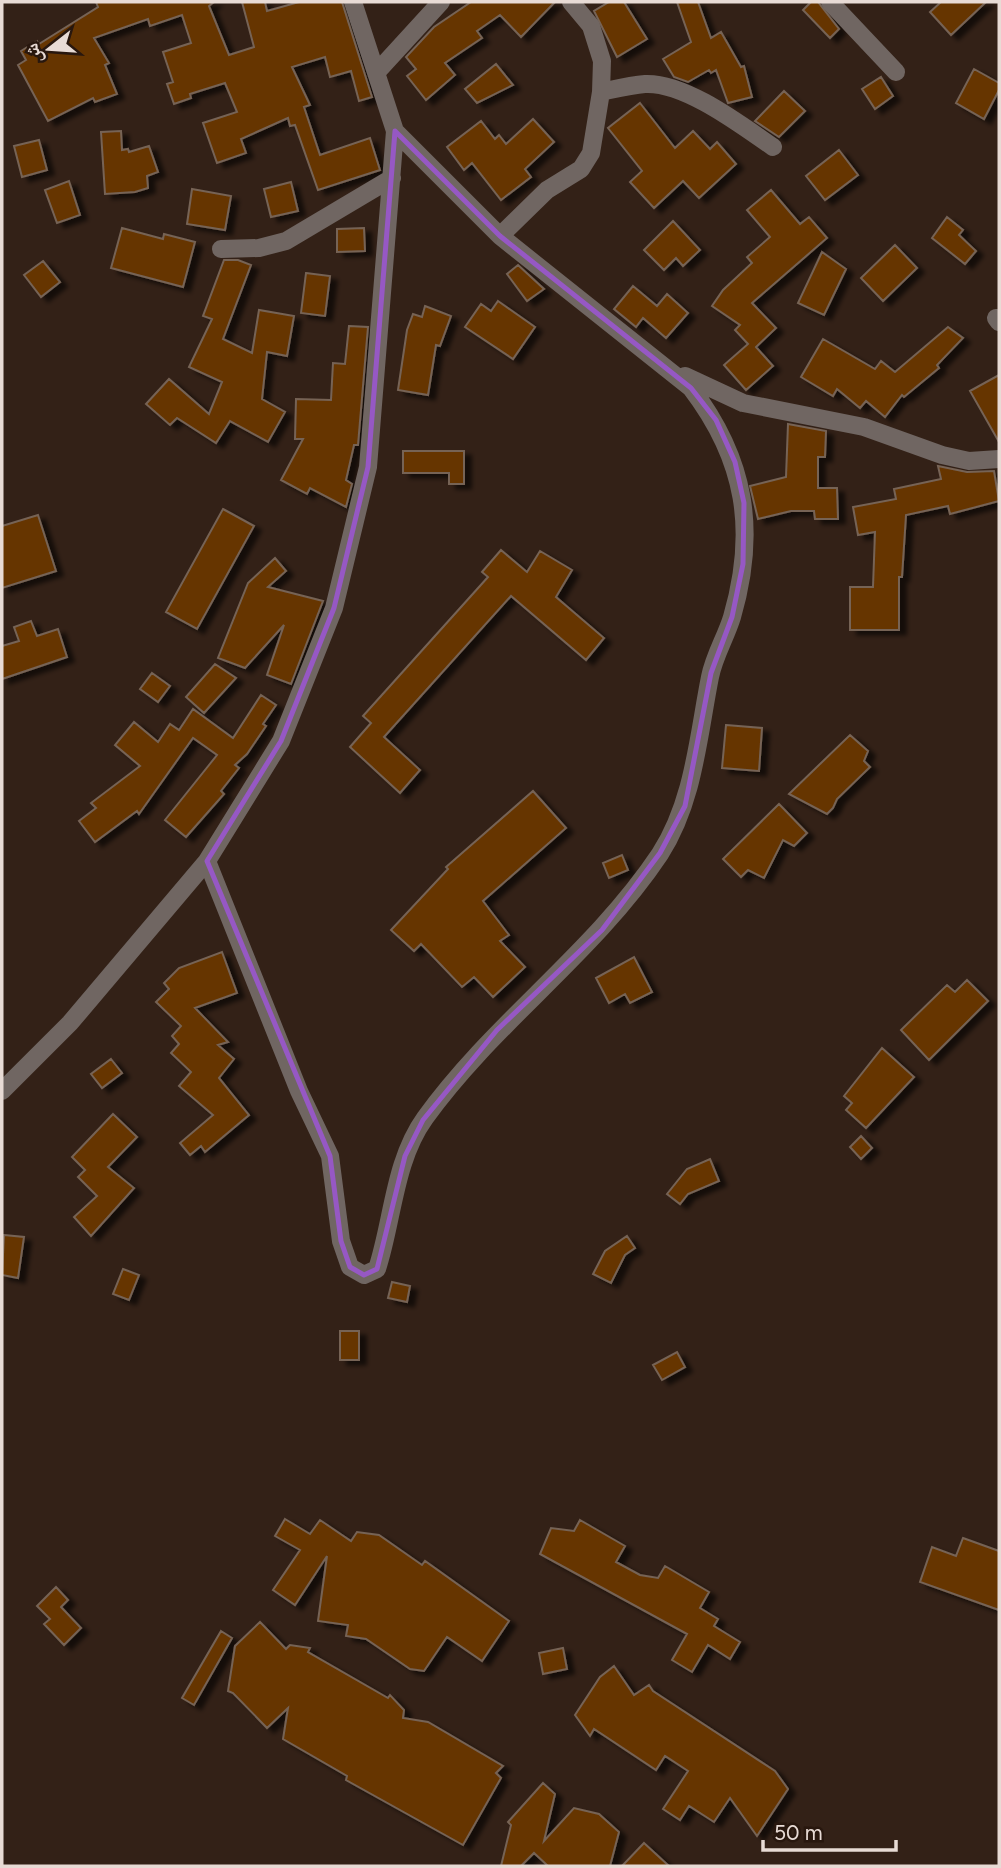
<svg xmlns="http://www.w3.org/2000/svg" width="1001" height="1868" font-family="Figtree,'Noto Naskh Arabic',sans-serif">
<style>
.building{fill:#663501;stroke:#766355;stroke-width:2;filter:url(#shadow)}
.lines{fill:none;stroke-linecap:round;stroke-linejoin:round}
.minor{stroke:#706662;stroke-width:18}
.marked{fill:none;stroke:#9658c4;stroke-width:5;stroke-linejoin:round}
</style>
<defs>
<filter id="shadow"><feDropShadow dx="7" dy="4.5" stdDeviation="2" flood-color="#0009"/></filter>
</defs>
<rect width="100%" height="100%" fill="#332117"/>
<path class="building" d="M96,2H214L209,6L229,55L254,47L242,2H265L267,11L299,2H342L372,97L359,101L351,71L330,77L325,57L292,67L310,105L304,107L320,155L370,138L380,170L318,190L295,125L290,126L288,118L241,139L246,153L217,163L203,123L237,112L225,83L190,94L191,98L174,104L167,84L173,82L163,52L191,43L182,15L150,26L148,19L94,38L109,63L105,65L117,94L95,102L93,98L48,121L18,65L26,60L21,51L37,41L39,44L98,7Z
M471,2H555L521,37L500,15L477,31L482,38L445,63L455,75L426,100L407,76L416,69L406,57L434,27Z
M609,2H624L647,39L617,57L594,11Z
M677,2H698L711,38L721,32L741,67L744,66L752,97L728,103L716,70L711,73L709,70L688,82L674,77L663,59L691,42Z
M811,2H818L839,29L830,38L803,10Z
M941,2H986L951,35L930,12Z
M496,64L513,85L477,103L465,89Z
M974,69L999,83V90L984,119L956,103Z
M881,77L893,96L875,109L862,89Z
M784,91L805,111L779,137L755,121Z
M640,103L675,148L693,131L710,149L717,142L736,164L699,198L683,181L654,208L630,182L642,171L608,128Z
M533,119L554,142L525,169L531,177L501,200L472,163L464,170L447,147L481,121L495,139L499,135L506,144Z
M121,131L122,150L128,149L129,152L149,146L158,172L147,176L148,188L135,192L105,194L101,132Z
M39,140L47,170L22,177L14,146Z
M839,150L858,175L825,200L806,176Z
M69,181L80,215L57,223L45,190Z
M291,182L298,211L271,217L264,189Z
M192,189L231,196L225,230L187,224Z
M771,190L800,224L809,217L827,238L752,303L776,328L756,347L773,366L746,390L724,365L748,344L735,330L740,325L712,306L723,290L752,263L747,257L770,237L747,210Z
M947,217L963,230L959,235L976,251L965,264L932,238Z
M673,221L700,250L683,266L676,258L664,270L644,250Z
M122,228L163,239L164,234L195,242L183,287L111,268Z
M364,228L365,251L337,252V229Z
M895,245L917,268L883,301L861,278Z
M822,252L846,269L824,315L798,303Z
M224,260H238L251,265L223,339L252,353L259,310L294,316L287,356L267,352L262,399L285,412L268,442L230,421L216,443L177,418L170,425L146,404L169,379L209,414L222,382L189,367L212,319L203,316Z
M43,261L60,282L41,297L24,275Z
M518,265L544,289L527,301L507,274Z
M306,273L330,276L325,316L301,313Z
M633,286L657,306L667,294L688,313L666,338L643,318L636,327L614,309Z
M498,301L535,327L513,359L465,327L481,304L491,311Z
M425,306L451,316L440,346L436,345L428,395L398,390L407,330L413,314L422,317Z
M349,326L368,327L358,445H354L346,480L352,484L346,507L310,488L307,494L281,480L303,439H295L296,399L331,400L333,363L345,364Z
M948,327L963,338L937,365L939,368L904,397L902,395L885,417L866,401L860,408L837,389L833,396L801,377L823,339L875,369L881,361L895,372Z
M999,375V442L970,391Z
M788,424L826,431L825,457H818V488H837L838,519H815L814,511H791L758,519L750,486L786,477Z
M403,451H464V484H449V473H403Z
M938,466L967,472L994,471L999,501L950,514L948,506L906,515L902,577H899V630H850V587H873L875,532L858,535L853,507L896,499L894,489L941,479Z
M223,509L254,526L197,629L166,612Z
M38,515L56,571L2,588V526Z
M501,550L527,572L540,551L572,570L556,597L604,638L586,660L511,596L384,737L420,770L400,793L350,747L371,723L363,716L488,577L482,572Z
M275,558L286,571L268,587L323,601L291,684L267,675L284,625L245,668L218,658L248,583Z
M31,621L37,636L58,629L67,657L2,679V646L19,641L14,627Z
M215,664L236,678L204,713L186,697Z
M152,673L170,686L158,702L140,689Z
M261,695L276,705L263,724L266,726L247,754L235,765L239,768L221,791L224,794L186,837L165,820L217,755L193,738L139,814L137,811L95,842L79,821L96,808L91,803L140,766L115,745L134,722L158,742L170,724L179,730L193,709L233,738Z
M726,725L762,728L759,771L722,768Z
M850,735L868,751L864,761L870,767L837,799L833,808L827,814L789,794Z
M533,791L566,828L483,901L509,935L500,941L525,967L493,997L474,977L462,987L421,944L414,951L391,930L448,869L446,867Z
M779,804L807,833L794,846L783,840L764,878L748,870L741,877L723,859Z
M622,855L628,870L609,878L603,863Z
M222,952L237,993L195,1008L228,1042L218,1045L234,1059L219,1078L249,1115L205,1152L201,1146L190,1155L180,1143L213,1115L179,1086L191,1072L171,1053L179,1044L172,1036L181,1026L156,1002L169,989L164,983L179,968Z
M634,957L652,992L630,1003L625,994L609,1003L596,978Z
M967,980L988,1001L929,1060L901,1030L947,985L955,992Z
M882,1048L914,1077L866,1128L846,1110L852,1103L844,1096Z
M111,1059L122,1073L102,1088L91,1074Z
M113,1114L137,1137L108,1167L134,1188L91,1236L74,1217L97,1196L78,1177L85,1170L72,1157Z
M861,1136L872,1148L861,1159L850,1147Z
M710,1159L719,1181L688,1194L680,1204L667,1194L687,1169Z
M4,1235L24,1237L18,1278L2,1275Z
M627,1236L635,1248L625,1255L611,1283L593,1274L605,1251Z
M123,1269L139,1275L129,1300L113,1294Z
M392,1282L410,1286L407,1302L388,1298Z
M340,1331H359V1360H340Z
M677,1352L685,1367L662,1380L653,1365Z
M285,1519L310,1534L320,1520L351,1541L357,1532L379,1535L422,1565L425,1561L509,1621L482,1661L447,1637L424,1671L410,1669L366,1639L346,1636L348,1625L318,1621L327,1556L295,1605L273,1590L300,1550L275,1536Z
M580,1520L625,1546L616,1562L640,1575L658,1578L665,1566L709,1592L700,1608L718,1619L714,1626L740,1642L730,1659L708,1645L692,1672L672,1660L687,1634L540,1554L551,1528L574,1531Z
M963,1538L999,1551V1610L920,1582L932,1547L956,1556Z
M56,1587L68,1600L61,1607L81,1628L64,1645L44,1624L50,1619L37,1606Z
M260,1622L286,1649L290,1645L310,1648L308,1652L388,1698L390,1695L404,1710L403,1718L428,1722L503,1766L496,1773L501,1778L463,1845L346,1780L347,1776L283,1739L288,1708L267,1728L233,1693L228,1691L235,1646Z
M221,1631L232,1638L194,1705L182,1698Z
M563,1648L567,1669L543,1674L539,1653Z
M614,1666L634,1695L649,1685L653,1691L775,1771L788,1789L757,1836L730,1798L714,1822L689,1806L680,1820L663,1809L688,1771L665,1756L656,1770L594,1729L590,1736L575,1715L600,1677Z
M543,1783L555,1794L544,1841L574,1808L599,1814L619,1832L610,1866H548L534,1853L521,1866H501L511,1825L508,1822Z
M644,1843L669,1866H622Z"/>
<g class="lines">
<path class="minor" d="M830,2L896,72
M376,73L441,2
M601,92C615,89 631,85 645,84C685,82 741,125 773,147
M500,236L547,190L581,169L591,153L601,92L602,61L591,26L571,2
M221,249L259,248L286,241L392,178
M996,318L999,322
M685,376L743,403L864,427L942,455L969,461L999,459
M207,861L299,1091L330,1156L341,1241L350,1267L364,1275L377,1269C393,1220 394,1161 425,1118C494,1022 594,953 660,854C694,801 698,737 710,677C714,656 726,637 732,617C757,531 746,460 691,388L500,236L395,131
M2,1091L70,1023L207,861L281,741L334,608L368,467L395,131L353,2"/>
</g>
<path class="marked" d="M395,131L500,236L691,388L716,420L735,462L744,503L743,564L732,617L711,673L685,806L660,853L602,930L497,1030L423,1120L405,1156L377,1269L364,1275L350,1267L341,1241L330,1156L207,861L281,741L334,608L368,467Z"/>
<rect width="1001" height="1868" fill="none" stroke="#e8dbd5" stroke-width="7"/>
<g transform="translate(49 49) rotate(253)" stroke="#28170e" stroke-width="5" paint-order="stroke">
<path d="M0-5L12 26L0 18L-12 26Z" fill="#e8dbd5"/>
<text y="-10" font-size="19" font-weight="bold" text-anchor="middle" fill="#e8dbd5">ش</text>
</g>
<path d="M763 1840v10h133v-10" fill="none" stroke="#e8dbd5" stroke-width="3.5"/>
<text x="774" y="1840" font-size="21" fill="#e8dbd5" stroke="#28170e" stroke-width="5" paint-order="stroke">50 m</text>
</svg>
